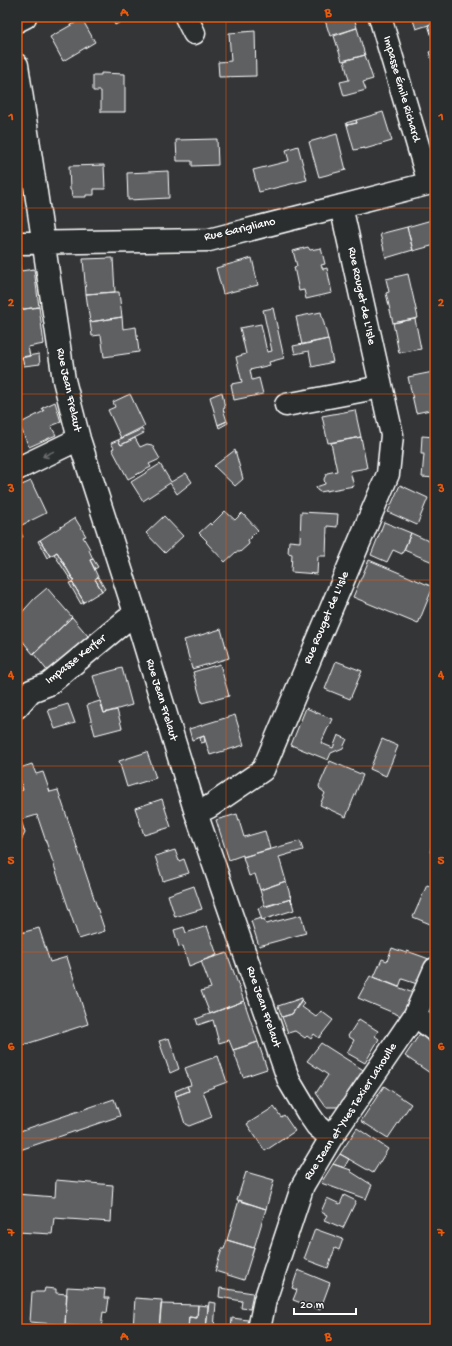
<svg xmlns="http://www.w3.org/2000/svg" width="452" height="1346" font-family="'Gochi Hand',sans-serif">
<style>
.building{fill:#5f6162;stroke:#fff}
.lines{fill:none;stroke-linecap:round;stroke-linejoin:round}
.minor-casing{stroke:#fff;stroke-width:25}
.minor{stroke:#2a2d2e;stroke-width:22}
.oneway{stroke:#6a6c6d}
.grid{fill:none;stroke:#e8590c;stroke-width:1;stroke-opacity:0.55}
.labels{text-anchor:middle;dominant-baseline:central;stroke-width:4;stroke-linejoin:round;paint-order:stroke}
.street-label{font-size:12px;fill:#fff;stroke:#2a2d2e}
.neatline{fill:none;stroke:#e8590c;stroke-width:1.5}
.grid-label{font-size:13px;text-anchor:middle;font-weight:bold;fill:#e8590c}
</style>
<rect width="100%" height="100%" fill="#333536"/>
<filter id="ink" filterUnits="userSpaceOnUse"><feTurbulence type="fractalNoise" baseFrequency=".025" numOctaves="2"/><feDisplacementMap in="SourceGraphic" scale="8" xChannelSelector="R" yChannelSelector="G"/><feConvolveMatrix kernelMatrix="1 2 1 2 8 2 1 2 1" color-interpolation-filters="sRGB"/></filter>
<g filter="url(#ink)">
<path class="building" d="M111,17H130L115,25Z
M324,17H354L357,28L330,36Z
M412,17H435V23L416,29Z
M82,19L95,42L63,61L50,37Z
M435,23V33L431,34L428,25Z
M356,28H357L365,55L342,61L334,36Z
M255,31L256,76L219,77L218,62L231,61L229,33Z
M435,33V49L431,34Z
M435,50V54L430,55L429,52Z
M435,54V69L430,55Z
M365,55L373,79L363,82L366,90L344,96L340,82L349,80L344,61Z
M101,73L125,74V112H101V91H93V75H101Z
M383,112L392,141L365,149L364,148L354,150L347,125L357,123L356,120Z
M356,120L357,123L347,125L346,123Z
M337,134L346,170L319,177L309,142Z
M217,139L218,165L192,166V161H177L176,140Z
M298,146L307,180L259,192L253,170L289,161L286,150Z
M104,165L105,189H94V195H86V197H72L71,190H70L69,166Z
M168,171L169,198L128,200L127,173Z
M435,219V245L413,251L407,227Z
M407,227L413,250L386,258L380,234Z
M308,247L310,250L321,248L325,264L321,265L323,269L327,268L332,293L306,299L304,290L299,291L294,267L297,266L293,251Z
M113,258L115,292L86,294L83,259Z
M252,258L258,285L223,294L216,268Z
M17,261H19L21,271L34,269L39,307L17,310Z
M408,274L418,318L393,323L386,293L389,292L386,279Z
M115,292H119L122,317L90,322L86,294Z
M39,307L44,344L28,347L30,356L17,359V310Z
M273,308L284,358L269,362L270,365L250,370L252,380L259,378L263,394L234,400L231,384L242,382L236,357L246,354L240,328L261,324L267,352L272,351L263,310Z
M321,312L328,339L302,345L296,317Z
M122,317L123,329L136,327L139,352L104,357L101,335L92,336L90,322Z
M415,319L421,349L399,353L393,323Z
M328,339L333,362L312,367L309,351L295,354L293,346Z
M39,354L40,364L24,366L22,357Z
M433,372L435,380V409L416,413L408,377Z
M222,392L225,408L223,409L227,421L218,425L210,397Z
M130,394L145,426L121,438L108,410L115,407L113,402Z
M55,402L61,422L51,426L56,435L29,447L19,424L44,411L42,408Z
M355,410L361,437L328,443L322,416Z
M227,421L228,423L219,428L218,425Z
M142,429L144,433L121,445L118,440Z
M422,436L435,437V478L422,477L424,454H421Z
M361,437L367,468L350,471L354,486L320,492L317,490L316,487L325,484L324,479L327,473L337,471L331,443Z
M135,438L140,447L147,444L152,445L160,459L149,464L151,467L128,479L112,449L114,448L111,443L118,440L121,445Z
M235,450L243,479L235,486L214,466Z
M160,464L171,482L186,473L192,482L177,494L170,483L143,501L131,482Z
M31,481L46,513L18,527L17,524V487Z
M400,485L428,498L417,525L388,512Z
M225,511L235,520L242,513L258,530L248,540L249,544L240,552H236L225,562L206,542L207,541L199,533L210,523L211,525Z
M301,512L338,514L337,527L327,526L326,556H318L317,574L291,572L292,554L288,553L289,541L300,542Z
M164,516L183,536L165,553L146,533Z
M75,518L86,536L83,537L90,549L89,550L93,559L90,560L98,577L95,579L102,591L84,602L72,582L74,581L57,552L50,556L40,540Z
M384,522L411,533L402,554L393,550L387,562L371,555Z
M17,524L23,537L17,539Z
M411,533L435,544V563L404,550Z
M40,540L50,556L47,558L38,541Z
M57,552L74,581L72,582L54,554Z
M93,559L98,567L95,569L90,560Z
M369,560L433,587L418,624L353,597Z
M98,577L105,589L102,591L95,579Z
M72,582L84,602L81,604L69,583Z
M47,588L72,617L33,654L21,639V638L17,632V618L34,599Z
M17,604L22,613L17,618Z
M72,617L88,636L49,673L34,654Z
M221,629L229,658L192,669L184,640Z
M336,661L362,671L350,699L325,689Z
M220,664L229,696L202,703L193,672Z
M122,668L132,705L104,713L93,676Z
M100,701L104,713L117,710L122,728L95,735L87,705Z
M68,704L75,723L55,729L48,710Z
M306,708L332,719L321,743L333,748L338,735L347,739L343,748L331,753L328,760L291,745Z
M235,715L244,745L210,755L204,736L192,740L189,729Z
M204,736L205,742L201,743L200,738Z
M382,739L398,746L386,776L370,769Z
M147,752L156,778L127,787L119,761Z
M330,761L363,775L346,817L320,805L325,793L320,789L319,786Z
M32,764L36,774L43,772L50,792L58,790L105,931L79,939L37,815L17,821V792L23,790L17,769Z
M162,799L171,827L144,835L135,808Z
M237,814L244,837L265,831L270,849L243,857V855L229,860L216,820Z
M21,820L25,833L17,848V821Z
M300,841L303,850L279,857L286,881L260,890L255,874L249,876L243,857Z
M433,842L435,843V854L430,852Z
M175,850L179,861L184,859L189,873L163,881L155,856Z
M286,881L290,895L292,903L291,899L265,907L260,890Z
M427,885L435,888V926L413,917Z
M194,886L202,909L175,917L168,895Z
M290,895L294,910L262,920L258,908L291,899L292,903Z
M301,915L306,933L259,946L251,921L261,918L262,920H264L266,924Z
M207,926L217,955L189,966L183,946L179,947L174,930L184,927L186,933Z
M39,928L50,962L67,957L88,1024L17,1047V934Z
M392,948L406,953L407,951L429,959L417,984L402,979L399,987L374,977L382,959L387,961Z
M227,953L244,1001L210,1014L201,991L211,988L201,961Z
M370,976L413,993L401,1016L358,998Z
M302,998L299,1005L292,1014L282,1017L278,1006Z
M301,1000L304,1003L302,1007L316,1017L321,1011L333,1020L319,1038L314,1034L311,1039L307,1036L305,1038L295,1031L288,1033L282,1017L292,1014Z
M244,1001L258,1042L233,1050L229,1040L219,1043L213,1020L198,1025L196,1019Z
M359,1019L378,1031L375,1036L379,1039L365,1063L347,1053L354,1040L348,1036Z
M421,1032L435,1042V1067L430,1073L405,1056Z
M169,1038L179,1069L170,1073L159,1041Z
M258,1042L267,1069L243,1077L233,1050Z
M321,1043L365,1071L342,1107H326L316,1093L328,1075L307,1061Z
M218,1056L227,1082L203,1091L212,1117L189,1126L185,1124L176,1096L189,1091L187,1086L191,1085L185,1068Z
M187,1086L189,1091L176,1096L175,1091Z
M384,1086L411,1104L388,1138L361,1121Z
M114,1099L120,1116L17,1151V1132Z
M274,1107L281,1117L284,1115L295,1131L265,1151L247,1124Z
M357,1128L388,1149L373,1173L340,1154Z
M340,1154L349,1159L344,1168L333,1164Z
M333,1164L351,1170L350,1171L372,1185L366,1199L321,1183Z
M246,1172L274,1180L266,1209L237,1200Z
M56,1180L113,1185L111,1222L54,1218L52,1234L17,1232V1194L55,1197Z
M344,1195L356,1201L343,1228L324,1220L327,1215L321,1212L327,1198L340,1204Z
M239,1200L266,1209L254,1248L227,1240Z
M315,1229L343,1239L339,1250L335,1248L328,1268L304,1259Z
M227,1240L254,1248L244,1280L215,1271L222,1249H224Z
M298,1270L330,1283L320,1310L293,1300L297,1290L292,1288Z
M67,1287L105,1289L104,1298H109L107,1313L103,1312L101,1329H90V1327L65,1325Z
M45,1288L56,1289V1293L67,1294L65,1325L30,1322L32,1292H44Z
M220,1288L253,1293L250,1309L241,1308L242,1301L219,1297Z
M135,1298L162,1300L159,1329H133Z
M209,1302L216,1303L214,1329H206Z
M161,1304L198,1305L197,1318L189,1317L188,1329H159Z
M198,1305L208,1306L206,1329H188L189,1317L197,1318Z
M232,1318L248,1320L247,1329H231Z"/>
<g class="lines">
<defs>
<path id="minor" d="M186,17L194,33
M380,17L429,183
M17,21L25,17
M17,65L64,380L79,439L135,613L196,813L289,1081L308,1113L317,1126L331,1138
M17,243L209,240L435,182
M286,405L381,387
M17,469L79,439
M17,707L31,691L49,684L135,613
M196,813L209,807L263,770L388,474L392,435L341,206
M415,1015L435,1031
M259,1329L265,1300L303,1185L331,1138L415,1015L435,969"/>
</defs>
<use href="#minor" class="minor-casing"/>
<use href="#minor" class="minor"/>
</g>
<defs><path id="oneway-shaft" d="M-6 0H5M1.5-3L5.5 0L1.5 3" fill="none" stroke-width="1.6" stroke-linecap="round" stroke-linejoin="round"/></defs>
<use class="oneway" href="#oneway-shaft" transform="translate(48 454) rotate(154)"/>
</g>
<path class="grid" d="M226,17V1329M17,208H435M17,394H435M17,580H435M17,766H435M17,952H435M17,1138H435"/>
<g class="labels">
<g class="street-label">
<text transform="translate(401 89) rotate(74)">Impasse Émile Richard</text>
<text transform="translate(240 230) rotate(-13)">Rue Garigliano</text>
<text transform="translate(361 296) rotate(78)">Rue Rouget de L'Isle</text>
<text transform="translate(68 390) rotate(78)">Rue Jean Frelaut</text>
<text transform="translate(327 618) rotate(-67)">Rue Rouget de L'Isle</text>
<text transform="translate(76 660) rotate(-38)">Impasse Kerfer</text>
<text transform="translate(161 700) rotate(73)">Rue Jean Frelaut</text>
<text transform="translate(263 1007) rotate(71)">Rue Jean Frelaut</text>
<text transform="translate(351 1112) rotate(-57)">Rue Jean et Yves Texier Lahoulle</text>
</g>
</g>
<rect width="452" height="1346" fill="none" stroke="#2a2d2e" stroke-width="44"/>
<path d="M294 1308v6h62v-6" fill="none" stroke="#ffffff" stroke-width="2"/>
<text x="300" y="1308" font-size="12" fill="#ffffff" stroke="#2a2d2e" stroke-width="3" paint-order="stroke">20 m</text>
<rect x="22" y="22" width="408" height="1302" class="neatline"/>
<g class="grid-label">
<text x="124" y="16">A</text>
<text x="328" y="16">B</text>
<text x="11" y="120">1</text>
<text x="441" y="120">1</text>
<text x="11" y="306">2</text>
<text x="441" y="306">2</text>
<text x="11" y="492">3</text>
<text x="441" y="492">3</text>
<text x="11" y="678">4</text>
<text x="441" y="678">4</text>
<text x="11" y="864">5</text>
<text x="441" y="864">5</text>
<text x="11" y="1050">6</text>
<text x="441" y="1050">6</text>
<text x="11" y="1236">7</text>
<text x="441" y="1236">7</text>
<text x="124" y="1340">A</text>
<text x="328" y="1340">B</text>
</g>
</svg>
